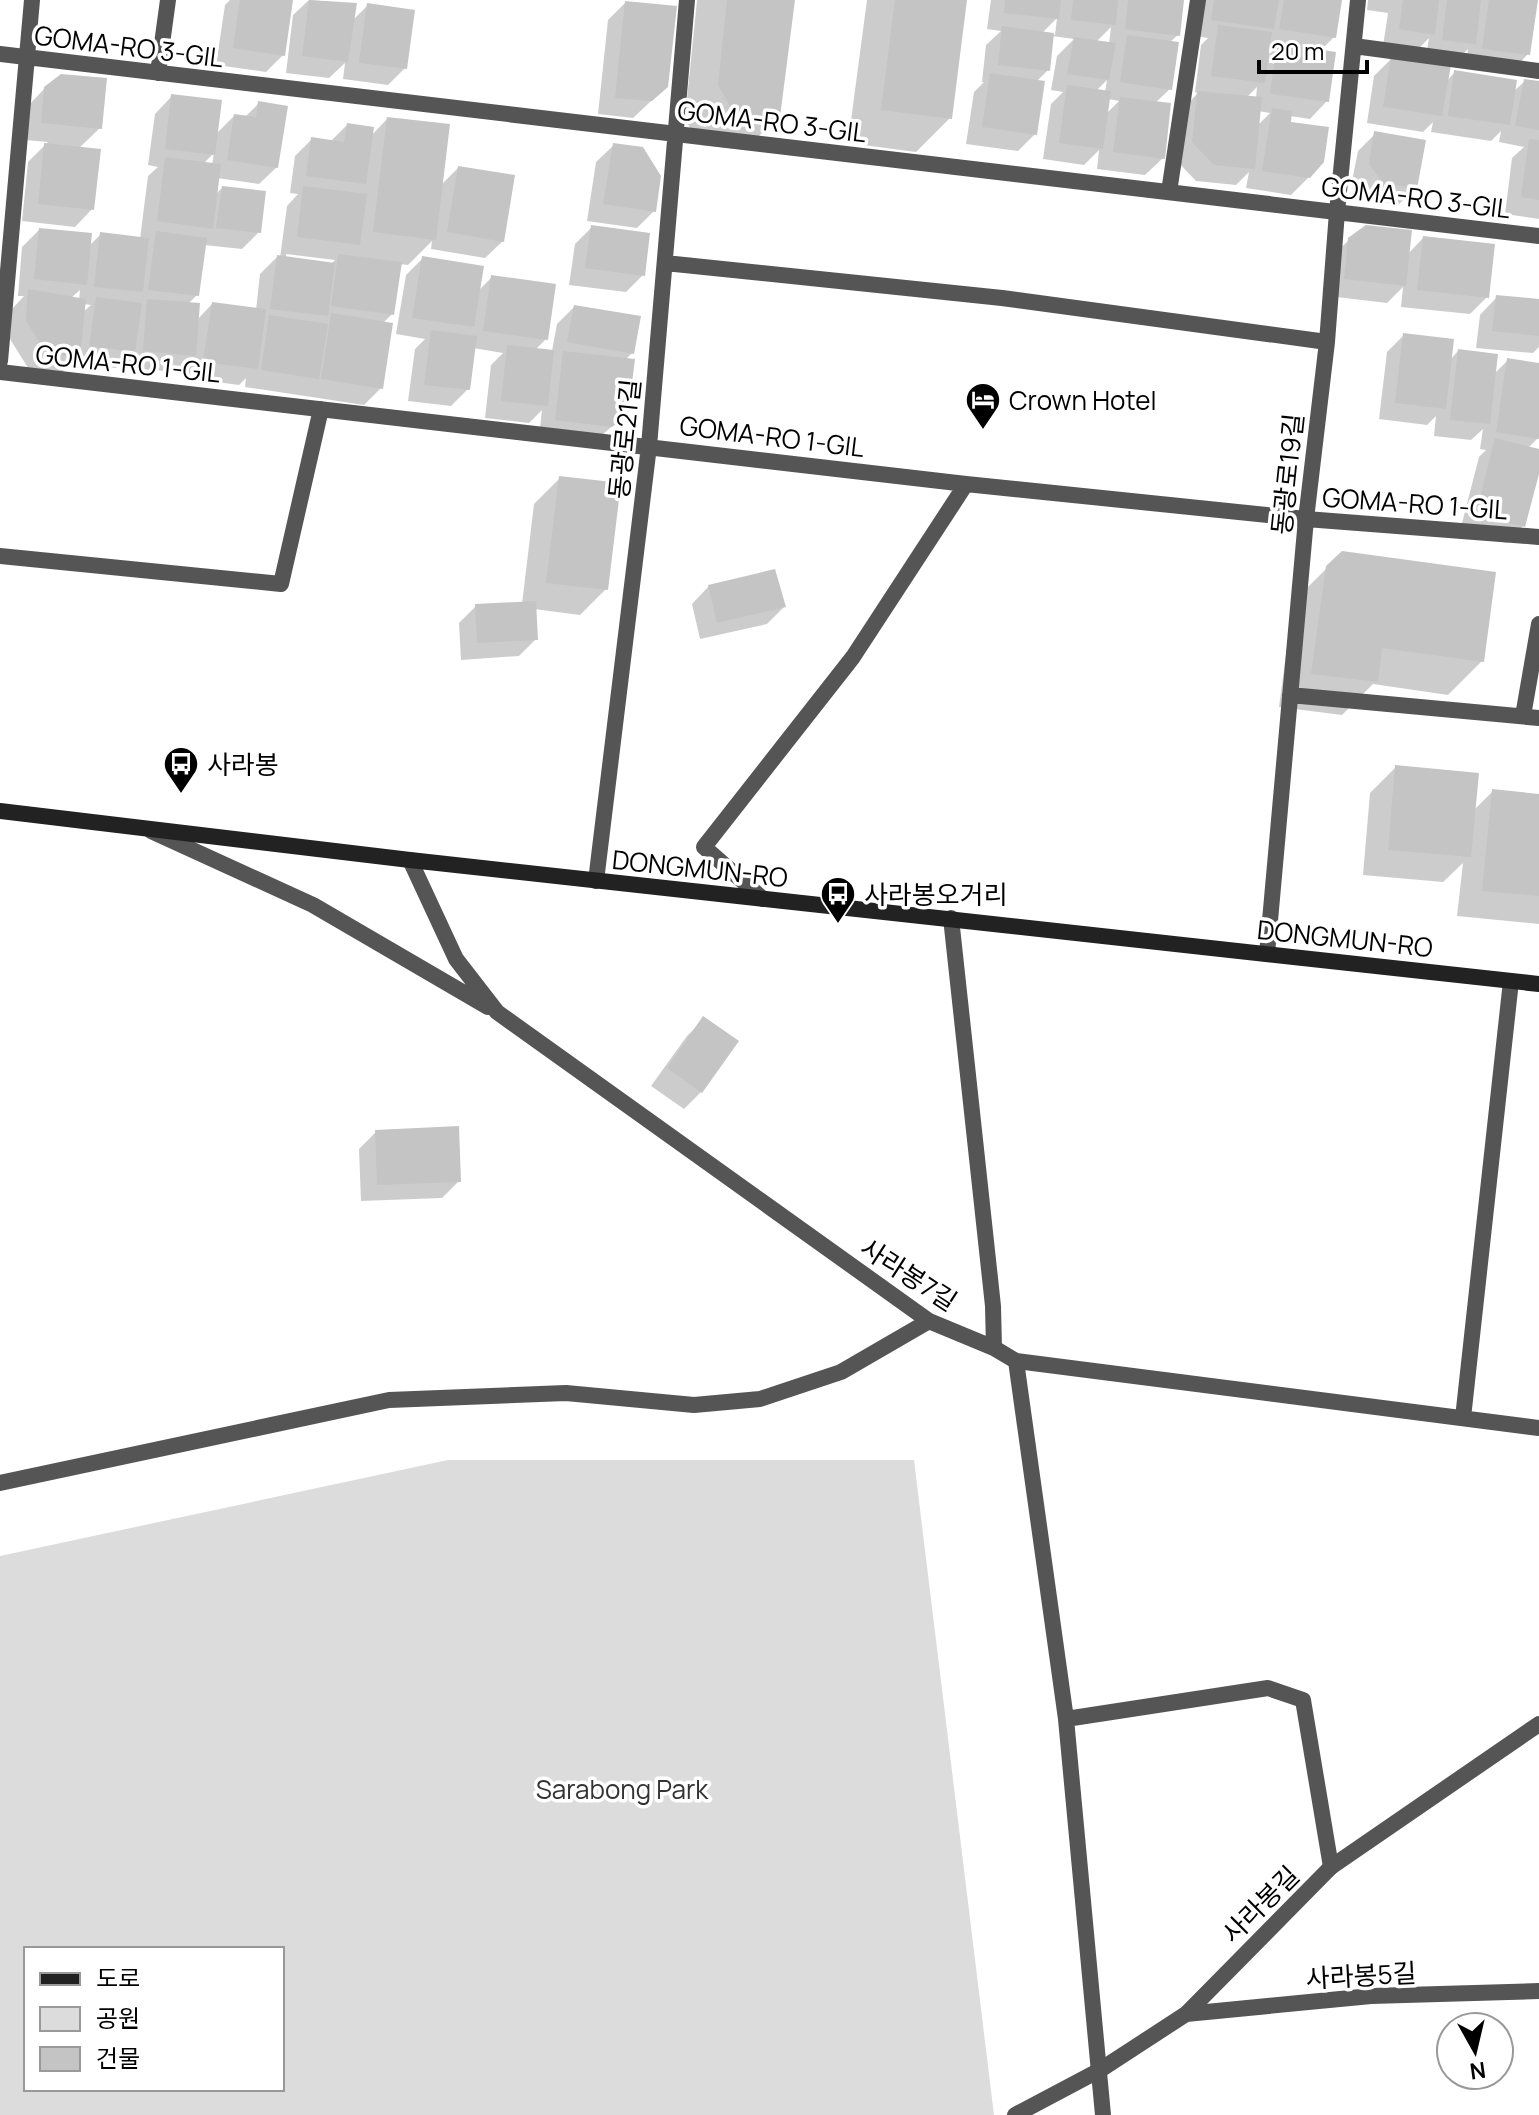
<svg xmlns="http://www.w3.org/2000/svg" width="1539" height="2115" font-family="Manrope,'Noto Sans KR',sans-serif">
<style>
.green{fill:#dcdcdc;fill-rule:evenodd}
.shadow{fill:#0003;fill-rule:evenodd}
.building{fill:#c4c4c4}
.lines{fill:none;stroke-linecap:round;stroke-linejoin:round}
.minor{stroke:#555;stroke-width:16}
.tertiary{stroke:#555;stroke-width:16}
.secondary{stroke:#222;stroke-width:16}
.labels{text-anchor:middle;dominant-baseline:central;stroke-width:7;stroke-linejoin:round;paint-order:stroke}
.street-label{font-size:26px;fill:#000;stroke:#fff}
.poi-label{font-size:26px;fill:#000;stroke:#fff;text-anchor:start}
.park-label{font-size:26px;fill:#333;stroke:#fff}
</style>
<rect width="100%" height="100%" fill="#fff"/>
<path class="green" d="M448,1460H914L994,2115H0V1556ZM26,1949H282V2089H26Z"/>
<path class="shadow" d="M230,0H291L283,55L266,72L216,65L225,5Z
M309,0L354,4L352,21L368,5L405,68L388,85L343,79L345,63L329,78L286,73L293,15Z
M697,0H793L779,116L745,150L700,145L685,119Z
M867,0H965L950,118L916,152L848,143Z
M991,0H1116V2L1118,0H1182L1178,35L1170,42V89L1155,103L1163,158L1145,175L1097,169L1099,150L1084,165L1043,159L1051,104L1063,92L1051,90L1057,56L1074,39L1052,36L1048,70L1036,82L1035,134L1018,151L966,144L974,92L984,82H982L986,45L1001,31L987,29ZM1057,18L1055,35L1042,33ZM1111,27L1109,44L1096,42ZM1107,80L1105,92L1096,91ZM1108,99L1119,101L1106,114Z
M1200,0H1340L1334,37L1319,52L1327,101L1310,119L1290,116L1288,123L1309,177L1291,195L1246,188L1249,172L1236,185L1196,181L1176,160L1181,110L1198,93L1195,92L1201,45L1208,38L1195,36ZM1268,47L1276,48L1266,57ZM1257,87L1256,98L1247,97ZM1258,111L1270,113L1257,126Z
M1368,0H1536L1528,54L1511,72L1466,66L1468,49L1457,60L1426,57L1429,38L1416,51L1383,46L1388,13L1367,10Z
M625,3L667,86L633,118L598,114L608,20Z
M1392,58L1446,82L1455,72L1513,92L1525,81L1539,83V219L1505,214L1512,158L1524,147L1499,142L1501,131L1491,141L1431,132L1433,122L1423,132L1367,123L1374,76Z
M45,88L100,128L79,148L92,209L75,227L22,221L28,162L48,142L25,140L28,106Z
M172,96L216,134L234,116L245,117L259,103L277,167L259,184L217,178L215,195L222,188L259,232L242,249L204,245L197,295L188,304L197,320L212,304L256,310L260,274L277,257L280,258L287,206L298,194L290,193L295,156L312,139L330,142L347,125L371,136L387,119L440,186L458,168L503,241L485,258L431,249L432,241L408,265L399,264L392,314L383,323L381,388L364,405L245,387L246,378L239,385L187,378L190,359L177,372L127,368L128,356L116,368L72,362L60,374L30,371L10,339L12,309L24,296H18L22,247L39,230L89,246L101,234L140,239L148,176L158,167L148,165L155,114ZM214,153L212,165L203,164ZM286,254L335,260L331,264L286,258ZM80,290L79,300L71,298ZM83,304L91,305L82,313Z
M1375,134L1416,188L1398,205L1366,199L1352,181L1358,151Z
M614,145L654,211L637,228L587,221L596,162Z
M592,227L643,275L626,292L569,285L575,244Z
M1423,238L1487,297L1470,314L1401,307L1403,287L1387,303L1328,296L1331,257L1349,240L1408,254Z
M423,258L478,291L492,277L546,339L535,350L552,351L557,324L574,307L632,353L625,360L626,414L593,443L539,437L542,410L529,423L485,418L491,365L503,353L473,348L468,389L451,406L408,401L415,349L425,339L396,334L406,275Z
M1497,297L1539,301V347L1533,353L1476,348L1480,315Z
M1404,335L1450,360L1458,351L1494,374L1508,360L1539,365V432L1538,438L1528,448L1539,451V466L1523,526L1506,543L1460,531L1479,457L1486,450L1480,449L1483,429L1471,440L1434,436L1436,416L1427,425L1379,419L1387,352Z
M560,478L606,589L580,615L534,609L536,639L519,656L461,660L459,623L476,606L522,604L534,504Z
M1328,567L1482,661L1448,695L1373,684L1342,715L1279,707L1293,602Z
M709,586L784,607L767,624L700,639L692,604Z
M1396,767L1474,810L1493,791L1539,796V924L1457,916L1463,863L1443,882L1363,875L1370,793Z
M704,1019L701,1092L684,1109L651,1086L687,1036Z
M376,1132L459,1181L442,1198L361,1201L359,1149Z"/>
<path class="building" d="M240,0H293L285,56L233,48Z
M309,0L357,3L348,62L302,56Z
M727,0H795L780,117L733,112L718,85Z
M895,0H967L952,119L881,110Z
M1005,0H1061L1059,19L1004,13Z
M1073,0H1118L1116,25L1071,20Z
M1128,0H1184L1180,36L1125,29Z
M1214,0H1279L1274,29L1211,20Z
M1284,0H1342L1336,38L1279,29Z
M1403,0H1439L1435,35L1399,29Z
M1447,0H1481L1476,44L1442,40Z
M1489,0H1538L1530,55L1482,49Z
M625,1L677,6L668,87L652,101L615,98Z
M367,3L415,10L407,69L359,63Z
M1218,25L1272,32L1265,83L1211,76Z
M1002,26L1054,33L1050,71L998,65Z
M1127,35L1179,42L1172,90L1120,82Z
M1074,37L1116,43L1109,80L1067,74Z
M1277,43L1336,52L1329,102L1270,94Z
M1391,56L1451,65L1442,116L1383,107Z
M1454,70L1517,80L1510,125L1448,116Z
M990,73L1045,81L1037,135L982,127Z
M61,74L107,78L102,129L41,123L44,87Z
M1524,79L1539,81V130L1515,126Z
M1067,85L1111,91L1103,149L1059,143Z
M1197,91L1262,97L1255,169L1214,165L1192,142Z
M171,94L222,100L215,155L165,149Z
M1120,97L1171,103L1165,159L1113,152Z
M258,101L288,106L278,168L227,160L234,114L256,117Z
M1272,108L1292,111L1291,122L1329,127L1324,162L1310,178L1262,171Z
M387,117L450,124L436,240L373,232Z
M347,123L374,127L366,184L306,176L311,137L344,142Z
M1374,131L1426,140L1417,189L1383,183L1369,164Z
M1529,139L1539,140V200L1521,197Z
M44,143L101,149L94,210L38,204Z
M613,143L643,147L661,176L656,212L603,204Z
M165,157L221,164L213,229L157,221Z
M458,166L515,175L504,242L447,232Z
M222,186L266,191L261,233L216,228Z
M303,186L367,194L360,245L297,237Z
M591,225L650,233L645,276L585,268Z
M1366,225L1412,230L1406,286L1344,279L1348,238Z
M39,228L92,233L87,285L34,279Z
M156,231L207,238L199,296L148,290Z
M100,232L149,238L143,292L94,287Z
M1423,236L1495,244L1489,298L1417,290Z
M338,254L402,262L394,315L331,306Z
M277,255L335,263L328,316L270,309Z
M422,256L484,266L474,327L412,318Z
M491,275L556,284L548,340L483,331Z
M28,289L86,299L80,357L47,354L26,321Z
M1496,295L1539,299V336L1492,331Z
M96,297L142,303L135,352L89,346Z
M147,299L200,303L196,356L143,351Z
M212,302L266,309L258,369L203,362Z
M574,305L641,316L634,354L567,342Z
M331,313L393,323L383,389L321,379Z
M269,315L328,324L319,379L261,370Z
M431,330L477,336L470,390L424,385Z
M1403,333L1454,339L1446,409L1395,403Z
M507,345L554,350L548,406L501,401Z
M1458,349L1498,354L1490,424L1450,420Z
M563,351L635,359L628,415L612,427L555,420Z
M1507,358L1539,363V439L1496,432Z
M1495,438L1539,449V474L1525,527L1476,514Z
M559,476L621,483L608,590L546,583Z
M1342,551L1496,572L1484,662L1382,648L1378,682L1311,674L1326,566Z
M775,569L786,607L717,623L708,585Z
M536,601L538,640L477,643L475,604Z
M1395,765L1479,773L1471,857L1388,850Z
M1492,789L1539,794V896L1482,891Z
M703,1016L739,1041L702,1093L667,1068Z
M459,1126L461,1182L377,1185L375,1130Z"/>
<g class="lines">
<path class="minor" d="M1354,46L1539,71
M0,54L1539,236
M158,73L168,0
M1169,192L1198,0
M665,263L1002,298L1327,342
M0,361L32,0
M0,372L966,484L1306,519L1539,537
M0,556L281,584L321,409
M1290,695L1539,718
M1523,716L1539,624
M151,831L313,905L488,1007
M410,860L456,959L497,1012L929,1321L994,1348L1016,1361L1539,1428
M596,881L649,446L687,0
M763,899L704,847L853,657L966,484
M951,918L993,1306L994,1348
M1267,954L1306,519L1327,342L1337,212L1358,0
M1016,1361L1066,1719L1103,2115
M1463,1418L1511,981
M0,1483L389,1400L566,1393L694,1405L760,1399L841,1372L929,1321
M1066,1719L1268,1688L1303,1700L1331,1867
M1186,2014L1371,1996L1539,1991"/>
<path class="tertiary" d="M1015,2115L1100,2070L1186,2014L1331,1867L1539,1724"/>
<path class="secondary" d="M0,811L410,860L1539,984"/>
</g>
<defs>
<symbol id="hotel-pin" viewBox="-11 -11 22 30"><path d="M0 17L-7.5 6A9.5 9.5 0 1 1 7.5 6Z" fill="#000" stroke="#fff"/><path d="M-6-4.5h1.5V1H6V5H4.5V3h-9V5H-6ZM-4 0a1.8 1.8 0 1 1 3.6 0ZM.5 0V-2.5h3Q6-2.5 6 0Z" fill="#fff"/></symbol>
<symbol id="bus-pin" viewBox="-11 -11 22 30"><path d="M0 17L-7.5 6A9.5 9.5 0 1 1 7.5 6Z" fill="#000" stroke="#fff"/><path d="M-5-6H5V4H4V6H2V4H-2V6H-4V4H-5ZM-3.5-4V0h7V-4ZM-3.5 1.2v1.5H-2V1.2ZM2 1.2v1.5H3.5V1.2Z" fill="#fff"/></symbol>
</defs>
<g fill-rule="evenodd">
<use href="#hotel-pin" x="963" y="380" width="40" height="54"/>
<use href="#bus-pin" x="161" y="744" width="40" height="54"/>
<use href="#bus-pin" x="818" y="874" width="40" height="54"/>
</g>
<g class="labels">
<g class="street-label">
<text transform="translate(129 46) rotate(7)">GOMA-RO 3-GIL</text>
<text transform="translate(772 121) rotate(7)">GOMA-RO 3-GIL</text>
<text transform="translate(1416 197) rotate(7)">GOMA-RO 3-GIL</text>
<text transform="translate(128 363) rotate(6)">GOMA-RO 1-GIL</text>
<text transform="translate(772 436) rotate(7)">GOMA-RO 1-GIL</text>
<text transform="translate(624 439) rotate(-84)">동광로21길</text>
<text transform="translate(1287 474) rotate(-84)">동광로19길</text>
<text transform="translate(1415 503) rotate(4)">GOMA-RO 1-GIL</text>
<text transform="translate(700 868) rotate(6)">DONGMUN-RO</text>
<text transform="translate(1345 938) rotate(6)">DONGMUN-RO</text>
<text transform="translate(909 1274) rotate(33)">사라봉7길</text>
<text transform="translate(1260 1904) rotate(-45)">사라봉길</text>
<text transform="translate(1361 1975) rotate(-3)">사라봉5길</text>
</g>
<g class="poi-label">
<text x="1009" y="400">Crown Hotel</text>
<text x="207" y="764">사라봉</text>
<text x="864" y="894">사라봉오거리</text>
</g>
<g class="park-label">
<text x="622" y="1789">Sarabong Park</text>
</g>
</g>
<rect x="24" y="1947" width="260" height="144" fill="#ffffff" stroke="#999999" stroke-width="2"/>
<rect x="40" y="1973" width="40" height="12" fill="#222222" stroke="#999999" stroke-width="2"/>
<text x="96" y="1987" font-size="24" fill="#000000">도로</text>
<rect x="40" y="2007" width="40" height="24" fill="#dcdcdc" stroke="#999999" stroke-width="2"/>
<text x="96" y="2027" font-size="24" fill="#000000">공원</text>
<rect x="40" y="2047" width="40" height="24" fill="#c4c4c4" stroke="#999999" stroke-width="2"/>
<text x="96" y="2067" font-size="24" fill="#000000">건물</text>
<g transform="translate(1475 2051) rotate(172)"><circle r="38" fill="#ffffff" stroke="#999999" stroke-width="2"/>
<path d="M0-6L14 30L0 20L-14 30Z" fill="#000000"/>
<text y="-12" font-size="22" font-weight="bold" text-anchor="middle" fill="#000000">N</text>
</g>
<path d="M1259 60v12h108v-12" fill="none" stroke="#000000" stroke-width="4"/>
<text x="1271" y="60" font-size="24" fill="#000000" stroke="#ffffff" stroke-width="6" paint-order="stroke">20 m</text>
</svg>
